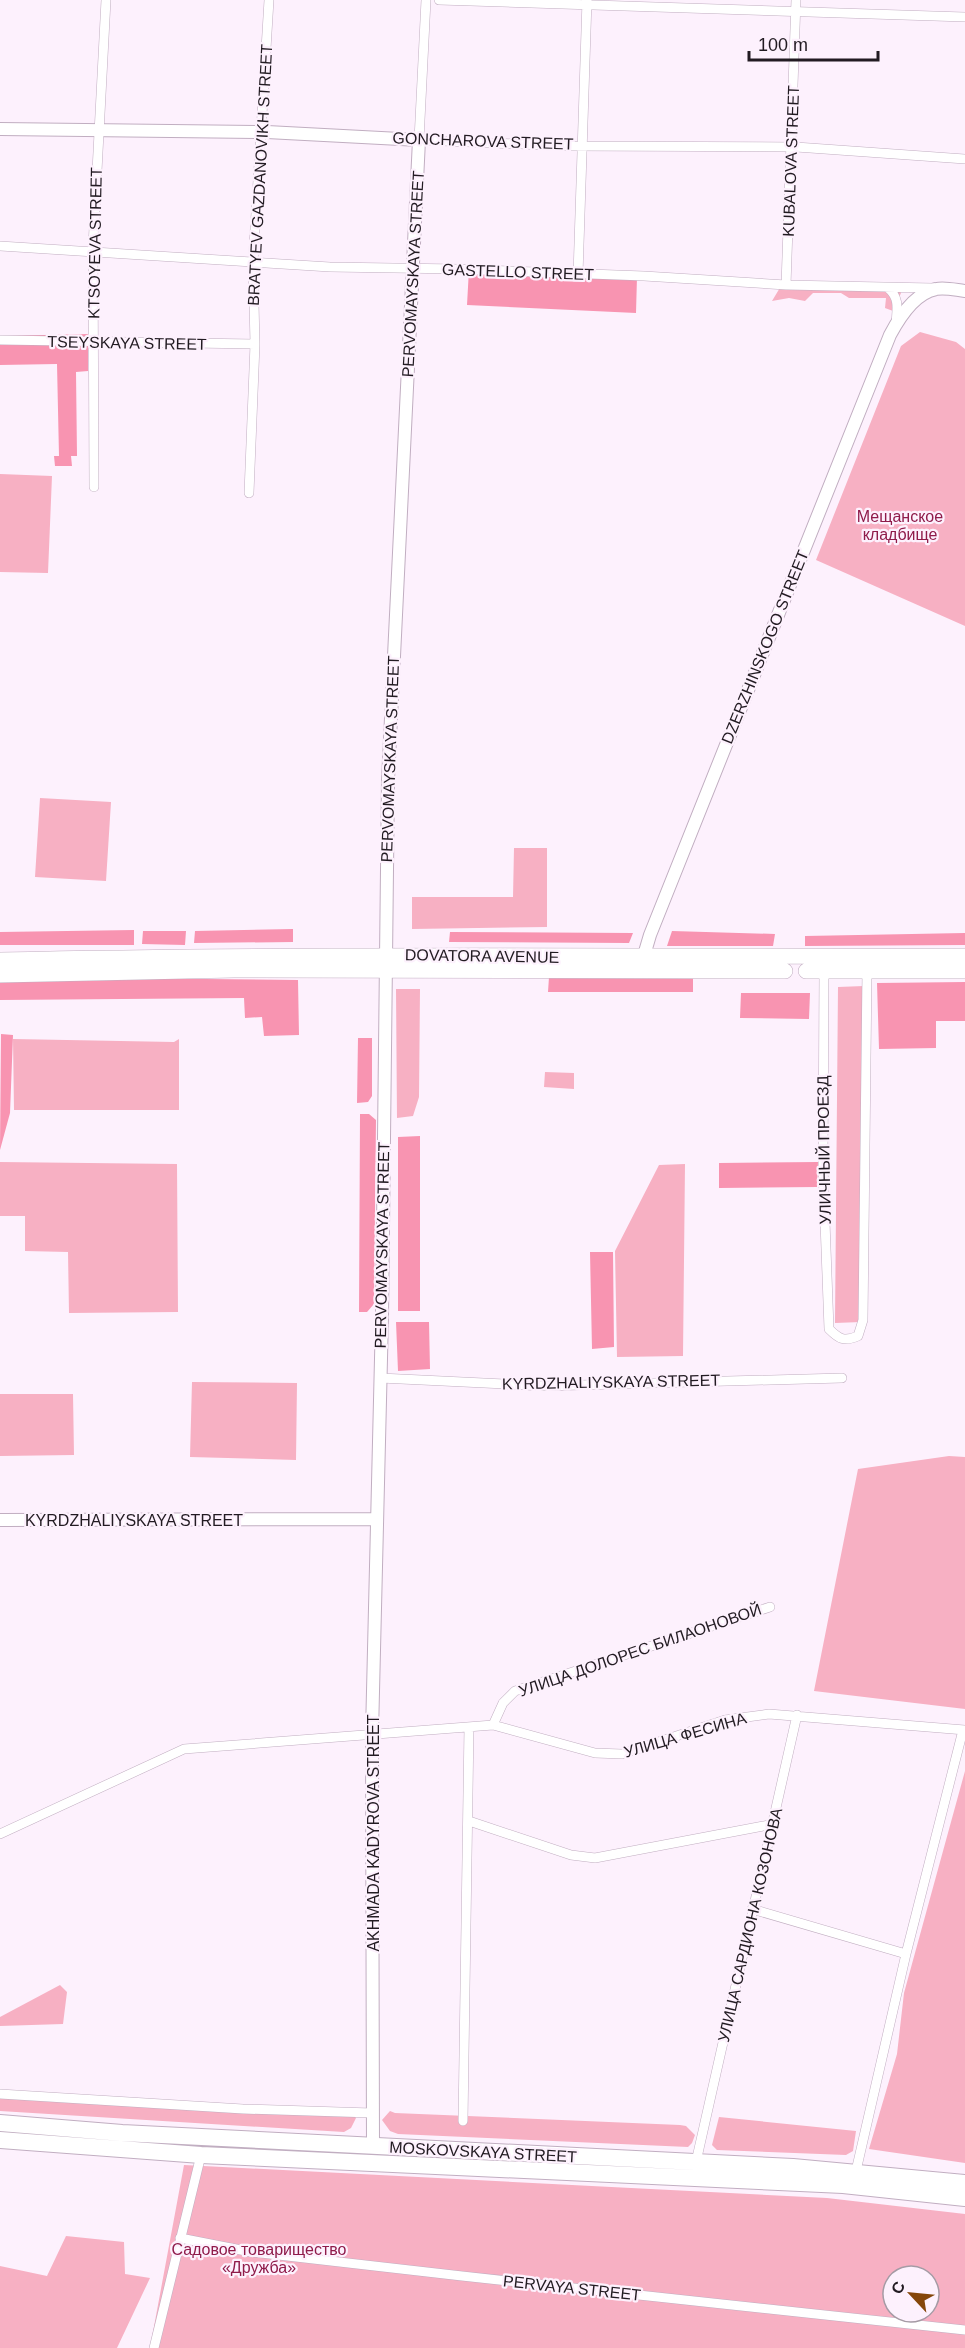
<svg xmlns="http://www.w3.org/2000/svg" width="965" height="2348" font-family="Arial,sans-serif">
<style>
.green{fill:#f7b0c3;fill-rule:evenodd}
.forest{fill:#f894b1}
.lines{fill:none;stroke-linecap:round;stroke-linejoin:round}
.minor-casing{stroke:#c1aec1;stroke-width:10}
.tertiary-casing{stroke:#c1aec1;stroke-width:14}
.primary-casing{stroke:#c1aec1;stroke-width:16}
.trunk-casing{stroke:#c1aec1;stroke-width:18}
.minor{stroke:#fff;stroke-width:9}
.tertiary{stroke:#fff;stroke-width:12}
.primary{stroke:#fff;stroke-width:15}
.trunk{stroke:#fff;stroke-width:16}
.labels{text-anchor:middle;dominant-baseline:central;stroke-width:4.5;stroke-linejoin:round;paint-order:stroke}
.street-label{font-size:16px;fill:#221b22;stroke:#fdf1fd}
.park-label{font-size:16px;fill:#8f1b4a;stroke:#fdf1fd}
</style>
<rect width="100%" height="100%" fill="#fdf1fd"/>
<path class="green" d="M895,285L901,293L893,311L885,308L886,298H849L841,293H813L805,301L789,298L772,301L781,286Z
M920,332L956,342L965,349V626L816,560L901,346Z
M0,474L52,476L48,573L0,572Z
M40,798L111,802L106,881L35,877Z
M514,848H547V927L412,929V897H513Z
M864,986L861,1322L835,1323L838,987Z
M396,989H420L419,1097L413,1116L397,1118Z
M13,1039L174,1042L179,1039V1110H14Z
M545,1072L574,1073V1089L544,1087Z
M0,1162L177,1164L178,1312L69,1313L68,1252L25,1251V1216H0Z
M685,1164L683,1356L617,1357L615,1251L659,1165Z
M192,1382L297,1383L296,1460L190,1457Z
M0,1394H73L74,1455L0,1456Z
M949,1456L965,1457V1709L814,1691L858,1469Z
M965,1771V2163L869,2149L897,2054L904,1993Z
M60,1985L67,1992L63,2024L0,2026V2017Z
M0,2094L353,2114L356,2118L351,2128L344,2132L0,2111Z
M390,2111L395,2113L680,2125L686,2126L695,2135L692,2143L688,2147L398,2134L390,2131L382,2120Z
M719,2117L856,2131L853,2151L846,2155L717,2150L712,2145Z
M184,2165L827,2198L965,2214V2348H150ZM893,2276H929V2312H893Z
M66,2236L124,2242L125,2274L150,2278L117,2348H0V2266L47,2276Z"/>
<path class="forest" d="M469,269L637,277L636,313L467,305Z
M88,334V371L76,372L77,456H71L72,466H55L54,456H59L57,364L0,365V336Z
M293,929V942L194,943L195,931Z
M134,930V945H0V932Z
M143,931H186L185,945L142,944Z
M672,931L775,934L773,946H667Z
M450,932L633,933L629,943L449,942Z
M965,933V945L805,946V936Z
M0,977L298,980L299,1035L264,1036L262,1017L245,1018L244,998L0,1000Z
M549,977L693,978V992H548Z
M965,982V1021H936V1048L879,1049L877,983Z
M741,993H810L809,1019L740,1018Z
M1,1034L13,1035L10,1113L0,1150Z
M358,1038H372V1096L368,1102L357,1103Z
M360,1114H369L376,1120L374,1304L367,1312H359Z
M420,1136V1311H398V1137Z
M818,1162L817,1187L719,1188V1163Z
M590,1252H613L614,1347L592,1349Z
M396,1322H429L430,1369L398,1371Z"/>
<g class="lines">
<defs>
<path id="minor" d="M426,0L419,140L569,146L796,147L965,159
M439,0L965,17
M0,246L330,267L458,269L644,276L786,285L933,288
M578,275L587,0
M786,285L796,0
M888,288C900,298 897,309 896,324
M0,340L255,344
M94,487L93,247L106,0
M249,493L255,344L253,262L269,0
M824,972L823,1168L829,1329C839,1339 844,1342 858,1336L863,1320L867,971
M380,1378L544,1386L842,1378
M493,1725L503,1703L515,1691L770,1607
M469,1821L571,1855L595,1858L774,1824
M0,1834L184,1749L493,1725L595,1753L622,1754L725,1720L769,1714L965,1730
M752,1909L906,1954
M0,2094L243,2109L372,2113
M463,2121L469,1727
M696,2162L797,1715
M856,2171L906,1954L963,1730
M180,2238L251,2252L462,2276L965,2330
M154,2348L201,2155"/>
<path id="tertiary" d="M0,129L267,132L419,140L388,780L382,1317L372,1733L373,2146
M642,962L650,935L890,335C899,318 915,293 936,289C945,287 956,290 965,291
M0,1520L376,1519"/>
<path id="primary" d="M0,960C322,953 643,957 965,956
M806,971H965
M0,975L234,970L785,971"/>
<path id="trunk" d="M0,2123L122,2133L793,2167L965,2183
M0,2140L201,2155L843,2185L965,2198"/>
</defs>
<use href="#minor" class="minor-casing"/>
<use href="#tertiary" class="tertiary-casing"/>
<use href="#primary" class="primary-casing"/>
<use href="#trunk" class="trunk-casing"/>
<use href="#minor" class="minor"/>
<use href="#tertiary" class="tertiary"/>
<use href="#primary" class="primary"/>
<use href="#trunk" class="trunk"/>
</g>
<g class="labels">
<g class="street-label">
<text transform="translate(483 141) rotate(2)">GONCHAROVA STREET</text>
<text transform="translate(791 161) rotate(-88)">KUBALOVA STREET</text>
<text transform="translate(260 175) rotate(-87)">BRATYEV GAZDANOVIKH STREET</text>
<text transform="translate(95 243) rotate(-89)">KTSOYEVA STREET</text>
<text transform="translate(518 272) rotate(2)">GASTELLO STREET</text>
<text transform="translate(413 274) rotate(-87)">PERVOMAYSKAYA STREET</text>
<text transform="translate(127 343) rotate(1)">TSEYSKAYA STREET</text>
<text transform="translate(765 647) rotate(-68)">DZERZHINSKOGO STREET</text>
<text transform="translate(390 759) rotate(-88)">PERVOMAYSKAYA STREET</text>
<text transform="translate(482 956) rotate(1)">DOVATORA AVENUE</text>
<text transform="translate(824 1150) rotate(-91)">УЛИЧНЫЙ ПРОЕЗД</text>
<text transform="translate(382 1245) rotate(-89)">PERVOMAYSKAYA STREET</text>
<text transform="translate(611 1382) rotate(-1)">KYRDZHALIYSKAYA STREET</text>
<text x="134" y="1520">KYRDZHALIYSKAYA STREET</text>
<text transform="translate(640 1650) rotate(-19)">УЛИЦА ДОЛОРЕС БИЛАОНОВОЙ</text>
<text transform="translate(685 1735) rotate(-16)">УЛИЦА ФЕСИНА</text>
<text transform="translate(373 1833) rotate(-90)">AKHMADA KADYROVA STREET</text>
<text transform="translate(750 1925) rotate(-77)">УЛИЦА САРДИОНА КОЗОНОВА</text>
<text transform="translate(483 2152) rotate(3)">MOSKOVSKAYA STREET</text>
<text transform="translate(572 2288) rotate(6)">PERVAYA STREET</text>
</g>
<g class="park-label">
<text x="900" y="516">Мещанское<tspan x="900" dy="18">кладбище</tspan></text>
<text x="259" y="2249">Садовое товарищество<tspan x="259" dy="18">«Дружба»</tspan></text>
</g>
</g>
<g transform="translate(911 2294) rotate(296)"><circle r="28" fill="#fdf1fd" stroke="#a59ba5" stroke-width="1.5"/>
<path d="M0-4.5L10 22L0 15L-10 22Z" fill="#85460a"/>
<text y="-9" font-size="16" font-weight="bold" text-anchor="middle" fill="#221b22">С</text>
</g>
<path d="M749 51v9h129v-9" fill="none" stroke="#221b22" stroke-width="3"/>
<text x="758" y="51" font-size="18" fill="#221b22" stroke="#fdf1fd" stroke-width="4.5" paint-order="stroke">100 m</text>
</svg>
